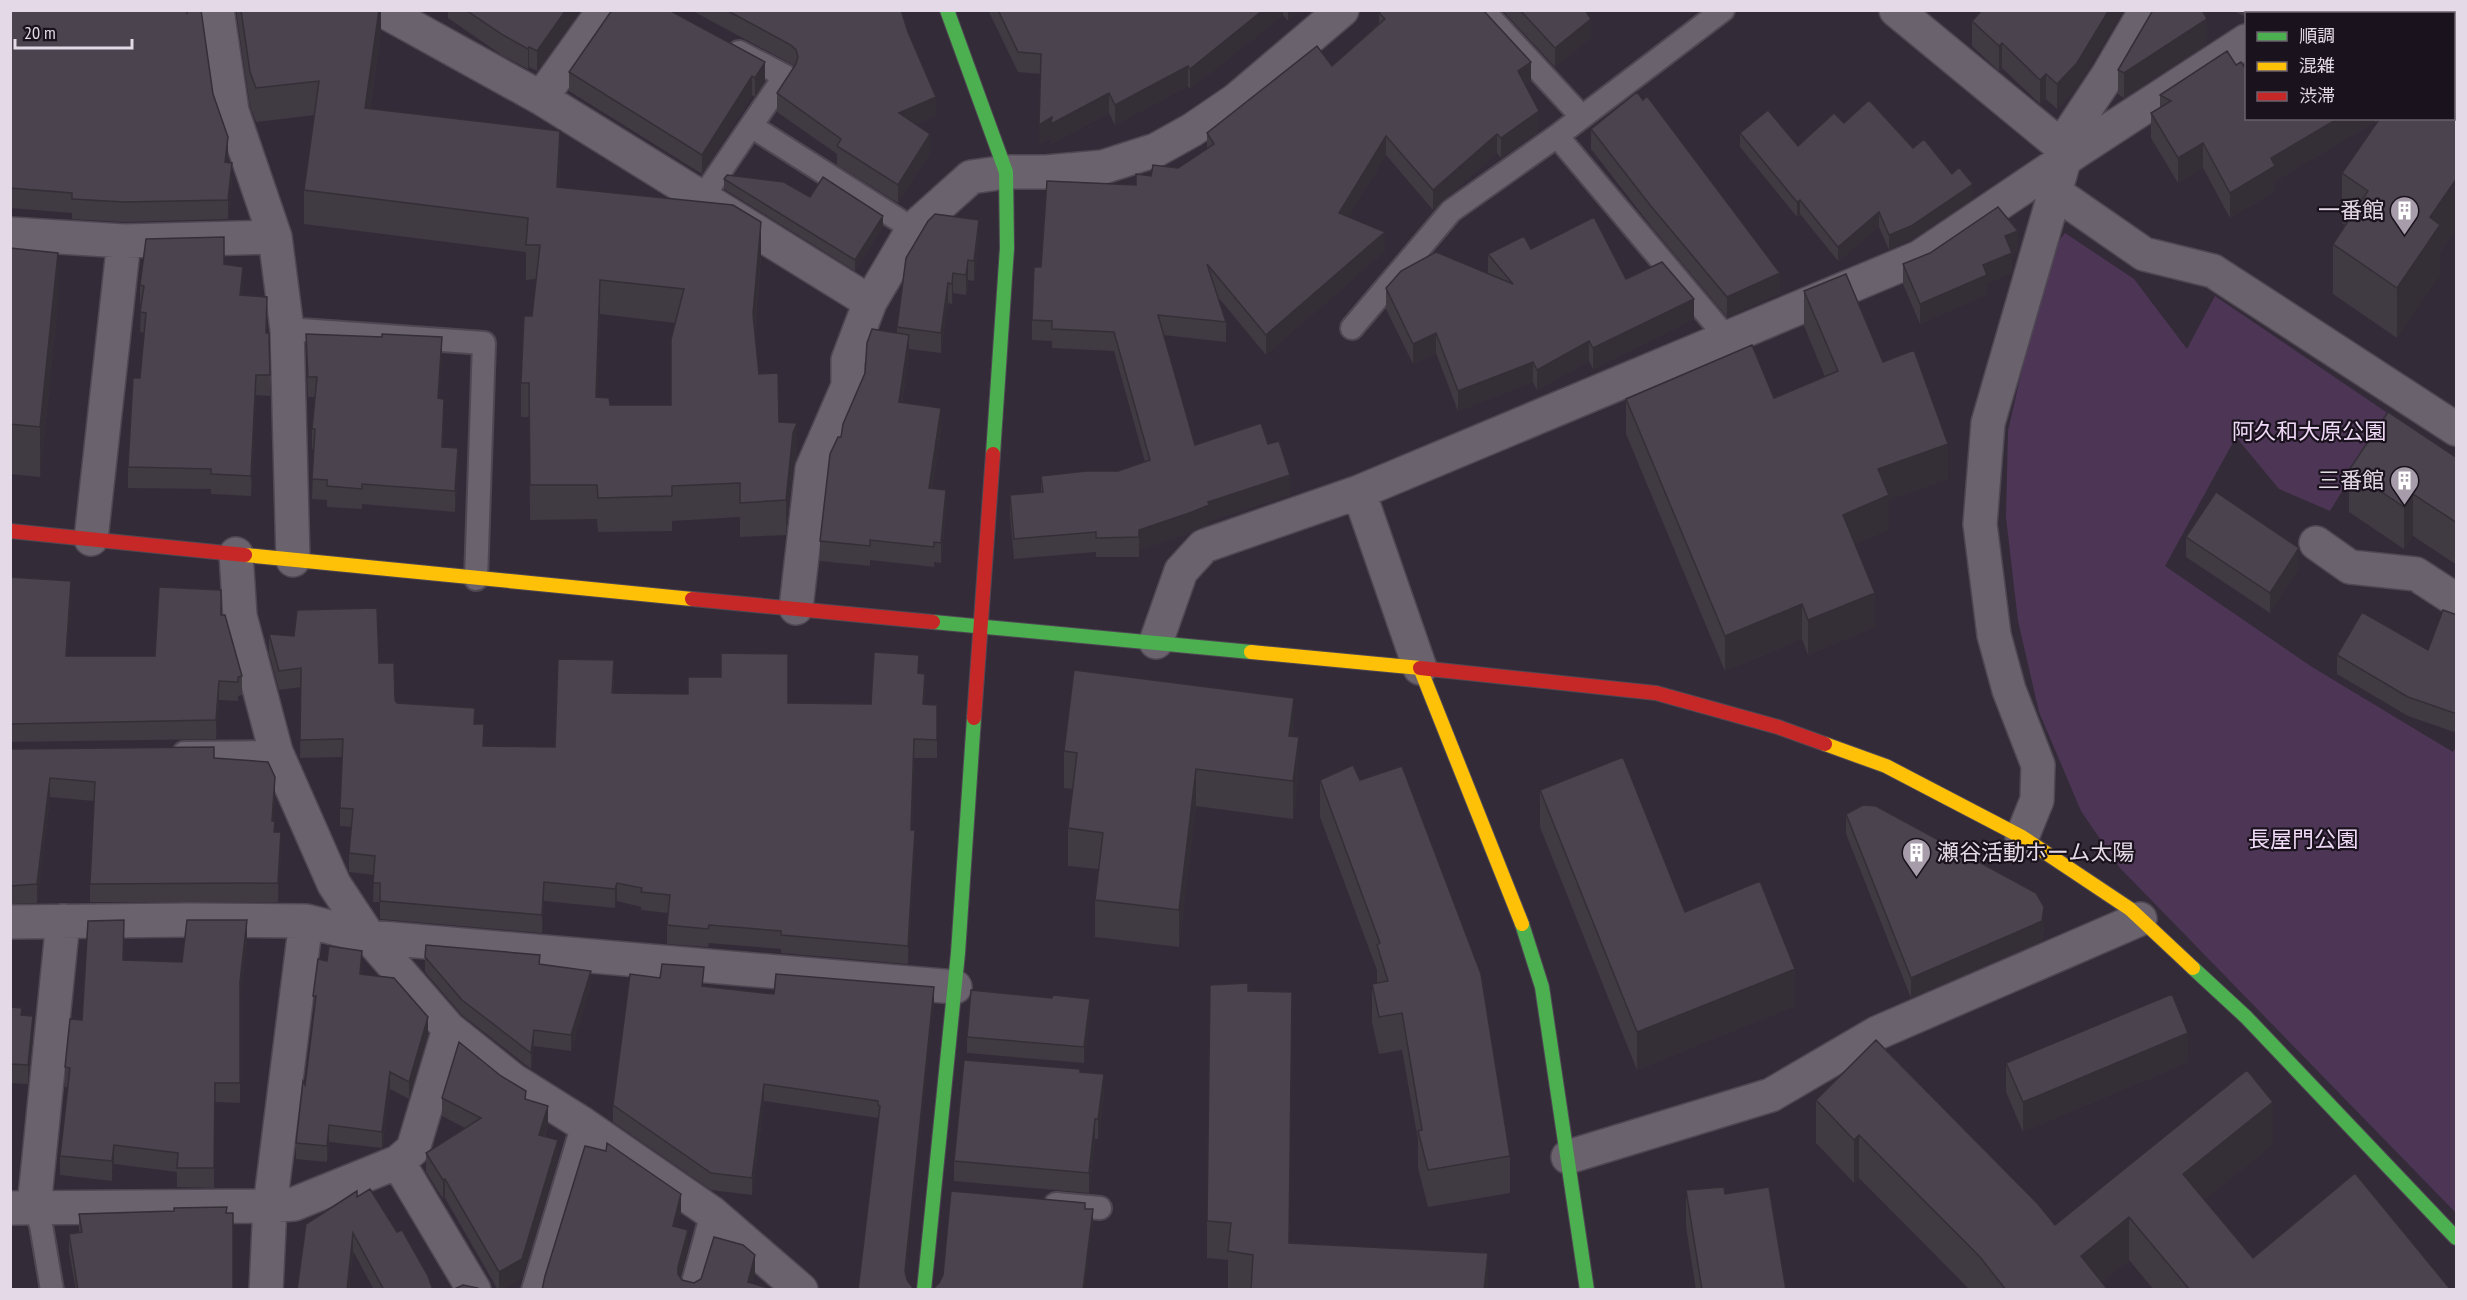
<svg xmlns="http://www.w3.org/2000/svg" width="2467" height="1300" font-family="'PT Sans Narrow','Noto Sans JP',sans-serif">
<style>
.green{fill:#4c3555}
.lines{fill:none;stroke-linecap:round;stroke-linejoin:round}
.lane-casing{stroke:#4f4853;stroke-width:26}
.street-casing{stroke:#4f4853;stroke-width:36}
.fast-casing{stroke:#4f4853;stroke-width:16}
.slow-casing{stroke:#4f4853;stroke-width:16}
.jam-casing{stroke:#4f4853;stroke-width:16}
.lane{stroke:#6a636d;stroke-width:22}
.street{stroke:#6a636d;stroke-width:33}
.fast{stroke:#4caf50;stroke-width:14}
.slow{stroke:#ffc107;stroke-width:14}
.jam{stroke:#c62828;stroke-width:14}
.wall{fill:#403a43;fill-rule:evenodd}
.shaded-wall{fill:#342f37}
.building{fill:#4b434e;stroke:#342f37;stroke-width:1.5;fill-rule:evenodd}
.labels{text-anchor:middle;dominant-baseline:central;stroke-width:4.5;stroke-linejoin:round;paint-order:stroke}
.poi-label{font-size:22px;fill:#e4d9e7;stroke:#1a131d;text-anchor:end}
.park-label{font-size:22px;fill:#efd9f7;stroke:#1a131d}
</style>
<rect width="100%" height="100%" fill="#342b38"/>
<path class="green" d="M2065,233L2134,279L2187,349L2215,296L2389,414L2330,511L2279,489L2236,437L2165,566L2312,667L2453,752L2456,747V1213L2120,868L2081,811L2039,712L2018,621L2006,518L2008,431L2048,255Z"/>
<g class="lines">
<defs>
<path id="lane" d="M1483,10L1582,117
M751,126L913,229
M1557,136L1727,338
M702,198L785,76L739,52
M1352,328L1451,211L1557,136L1723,10
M287,329L484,343L476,579
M184,753L276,752
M1056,1204L1100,1208
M34,1207L41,1225L52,1290
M533,1290L583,1124
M691,1290L712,1213"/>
<path id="street" d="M217,10L232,111L275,237L287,329L293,560
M382,10L541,98L870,302
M1896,10L2061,146
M541,98L604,10
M2056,193L2144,254L2213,271L2456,429
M10,234L124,241L275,237
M1359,492L1420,668
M91,539L124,241
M2316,543L2350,567L2416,574L2456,600
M236,554L240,616L276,752L334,884L369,937L449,1029L513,1080L583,1124L712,1213L801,1290
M796,608L812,469L848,386V360L870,302L913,229L971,177L1006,172H1046L1103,167L1156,150L1192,130L1236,100L1342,10
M1156,642L1181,571L1204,546L1359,492L1920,257L2077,151L2246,41
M2022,837L2037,800L2038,765L2009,690L1994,635L1980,524L1988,423L2064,161L2061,146L2108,75L2146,10
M10,922L189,920L306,921L369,937L955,987
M449,1029L413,1149L398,1162L474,1290
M1568,1157L1771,1095L1877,1033L2140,919
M34,1207L63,921
M10,1208L270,1206L294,1204L398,1162
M266,1290L270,1206L306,921"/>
<path id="fast" d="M947,10L1006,172L1007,248L993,454
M933,622L1251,652
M1522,924L1542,987L1587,1290
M2193,968L2246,1017L2456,1238
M924,1290L958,953L974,718"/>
<path id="slow" d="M245,555L692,599
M1251,652L1420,668L1522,924
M1825,744L1886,766L2022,837L2130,909L2193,968"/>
<path id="jam" d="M10,531L245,555
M692,599L933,622
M1420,668L1656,693L1778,727L1825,744
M974,718L993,454"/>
</defs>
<use href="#lane" class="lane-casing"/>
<use href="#street" class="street-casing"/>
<use href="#fast" class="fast-casing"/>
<use href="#slow" class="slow-casing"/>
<use href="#jam" class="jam-casing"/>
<use href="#lane" class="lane"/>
<use href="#street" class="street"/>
<use href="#fast" class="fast"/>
<use href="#slow" class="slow"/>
<use href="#jam" class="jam"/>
</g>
<path class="wall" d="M10,10L213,94L228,156L227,162L232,183L228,219L124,222L72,219V213L10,208Z
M236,10H381V31L370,109L560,165L559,187L761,257L755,330L759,374L779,422L797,457L793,467L786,535L740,537V517L672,521V531L598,532L597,519L530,520L529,417H521V383L532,316L536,279L526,280V252L304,224V190L315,115L256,122L250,107ZM600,314L675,323L671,405H610L597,397Z
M448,10H581L537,71L529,67L528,69L503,56L448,18Z
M612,10L765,81L755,97L752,95L702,174L569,91V72Z
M691,10H901L936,116L916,124L930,153L898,203L837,165V154L777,112V93L795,67L791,64Z
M988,10H1300L1288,21L1283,15L1190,89L1188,86L1115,125L1109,113L1051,144V138L1039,145L1041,74L1018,72Z
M1502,10H1585L1591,38L1555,67Z
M2231,10H2272V14L2245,13L2244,16Z
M2289,10H2431L2433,14H2289Z
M2457,10V80H2454V14Z
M1379,13L1531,82L1525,86L1539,131L1501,158L1497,153L1433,210L1386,155L1348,217L1385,251L1266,355L1218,297L1226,322V342L1163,335L1195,445L1268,444L1290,495L1209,521V524L1192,532L1139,550V557H1096V552L1014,559L1010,515V495L1041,493V476L1118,471L1145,462L1114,351L1052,348V341L1032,340V320L1041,267L1136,185L1151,176L1178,168L1207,149V133L1332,66L1379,23Z
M1972,21L2077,88L2057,109L2046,99L2040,104L2002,68L1999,71L1972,46Z
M2207,44L2124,98L2118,94V70Z
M2236,65L2247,118H2454L2457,109V228L2440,252V275L2397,338L2333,294V244L2345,225L2342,223V173L2377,123L2375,122L2275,181V191L2230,218L2203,168L2178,183L2151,138V113L2160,108V95Z
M1844,123L1913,148L1952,174L1973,199L1911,240L1889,250L1879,227L1838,261L1800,214L1797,217L1740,147V133L1798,146Z
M1591,129L1780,293L1727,317L1650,225L1591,149Z
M724,179L883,226L855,271L724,189Z
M979,240L974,281L968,280L966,295L953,293L952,304L948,303L941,353L909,349V355L902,403L941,429L932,489L946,510L941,563L934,562V567L870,560V566L820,561V541L841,437L897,333V327Z
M10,248L58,303L40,477L10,474Z
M1531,249L1626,279L1694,319L1593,369L1589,361L1537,390L1533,382L1458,411L1436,353L1413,364L1386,309V288L1488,273V254Z
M2018,252L2012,254V273L1987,283V295L1920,324L1903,284V264Z
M224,264L243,287L242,295L266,333L270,375V396L256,395L251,496L211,494V489L128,488V467L140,378L145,333L140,332L141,306L140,305V285Z
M1804,291L1883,362L1948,479L1889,500V530L1855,544L1875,627L1808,655L1802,639L1725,671L1626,434V399L1774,398L1825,377L1804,326Z
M306,334L442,357L439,398L444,419L443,447L458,468L455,512L362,504V509L327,507V500L312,499L314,449H312V429L315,397H308Z
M2457,458V565L2413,536L2404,549L2349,512V470Z
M2186,537L2299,568L2270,613L2186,557Z
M10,577L71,600L67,656H155L221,615L242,676V695L238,696V701L219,700L216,739L10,742Z
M2457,615V733L2408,716L2337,674V655L2428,650Z
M269,634L379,663L395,700L397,703L475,724L484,746L555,747L614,679L613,693L788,703L871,704L919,673L925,692L924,704L937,705V758H914L912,830L915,848L908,964L781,953V949L709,943L708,947L667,944V925L668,913L641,910V907L617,901L615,908L544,901L542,933L380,919V902H373L374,875L349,872V853L351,827L340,826V808L342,757L300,758L301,687L279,690L269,653Z
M1294,736L1299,774L1293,819L1196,806L1179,947L1095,937V900L1098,869L1068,866V828L1073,789L1064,788V751Z
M10,749L214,758L275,795L273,821L275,832L281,851L278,902H90V884L94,801L50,797L37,903L10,904Z
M1320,780L1510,1156V1193L1428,1207L1418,1168V1140L1402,1050L1379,1054L1372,1022V984L1377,983V970L1320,817Z
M1540,790L1795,1006L1637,1070L1540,827Z
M1846,814L2044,927L2042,941L1911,998L1846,834Z
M124,939L123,960L182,962L247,939L240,1001V1103L215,1102L214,1188L177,1187V1172L114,1164L112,1181L60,1175V1156L68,1087H65V1067L82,1020Z
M425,957L540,964L591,986L571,1051L534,1046L531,1069L462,1015L425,972Z
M362,968V974L428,1034L409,1099L390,1089L382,1148L329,1142L327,1162L296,1159V1143L305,1085L314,1012L313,996Z
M704,986L774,994L934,1004L858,1290L878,1122V1118L764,1101L752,1195L711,1190L613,1122V1105Z
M1248,991L1292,1029L1289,1243L1488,1290H1234L1228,1289V1260L1207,1258V1221Z
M1052,998L1090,1015L1084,1063L967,1053V1037Z
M10,1007L22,1015L33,1035L28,1084L10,1083Z
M2188,1062L2023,1132L2006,1092V1063Z
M1080,1072L1104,1095L1098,1139H1095L1089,1193L954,1181V1161Z
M442,1098L526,1099L548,1124L545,1137L558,1159L522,1278L502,1290H498L445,1198L443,1199L426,1172V1153L465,1128L442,1116Z
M1816,1100L2055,1225L2273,1144L2204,1200L2253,1258L2451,1290H2154L2129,1260L2102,1282L2108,1290H1970L1859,1178L1854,1183L1816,1143Z
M1686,1190L1725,1194L1786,1290H1696L1686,1227Z
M357,1197L433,1290H374L353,1251L349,1290H297Z
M227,1213L233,1290H76L69,1252V1234L79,1232V1214Z"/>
<path class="shaded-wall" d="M379,10H381V31L365,142V108Z
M566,10H581L537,71V51Z
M1263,10H1283V15L1190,89V69Z
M1288,10H1300L1288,21Z
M2109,10H2124L2077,88L2057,109V84Z
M1591,19V38L1555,67V48Z
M2207,19V44L2124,98V73Z
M2002,43V68L1999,71V46Z
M529,47V67L528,69V49Z
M765,62V81L755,97V78Z
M1531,62V82L1518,91V71Z
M1188,66V86L1115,125V105Z
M2046,74V99L2040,104V80Z
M752,76V95L702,174V155Z
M1109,93V113L1051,144V138L1039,145V125L1052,117Z
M936,97V116L899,131V113Z
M1539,111V131L1501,158V138Z
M2339,118H2375V122L2275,181V191L2230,218V193L2271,158Z
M560,131V165L557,222V187Z
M930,134V153L898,203V185Z
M1497,134V153L1433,210V190Z
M1386,136V155L1339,232V213Z
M228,137V156L225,182V162Z
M2203,143V168L2178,183V158Z
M232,163V183L228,219V200Z
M2457,178V228L2440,252V275L2397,338V288L2430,217Z
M1973,184V199L1911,240L1889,250V235Z
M1800,200V214L1797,217V202Z
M1879,212V227L1838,261V247Z
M883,216V226L855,271V260Z
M979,220V240L974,281V261Z
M761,222V257L753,348V314Z
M2018,231V252L2012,254V273L1987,283V295L1920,324V304L1983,265L2005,236Z
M1385,232V251L1266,355V335Z
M58,253V303L40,477V427Z
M968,260V280L966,295V275Z
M243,267V287L240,315V295Z
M953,273V293L952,304V284Z
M1780,273V293L1727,317V297Z
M600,280V314L596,432V397Z
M948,283V303L941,353V333Z
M1694,299V319L1593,369V348Z
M1436,333V353L1413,364V344Z
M909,335V355L899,422V402Z
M442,337V357L438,418V398Z
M1589,341V361L1537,390V370Z
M1533,362V382L1458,411V391Z
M256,375V395L251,496V476Z
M444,399V419L442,467V447Z
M941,408V429L929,508V488Z
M797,423V457L793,467L786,535V500L793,433Z
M1948,444V479L1889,500V530L1843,550V515L1878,469Z
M458,448V468L455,512V491Z
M1290,475V495L1209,521V524L1192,532L1139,550V530L1208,502Z
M946,490V510L941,563V543Z
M2413,494V536L2404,549V507Z
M2299,548V568L2270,613V593Z
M71,581V600L66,675V656Z
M1875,593V627L1808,655V620Z
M1802,604V639L1725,671V636Z
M925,674V692L923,723V704Z
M219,681V700L216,739V720Z
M1294,698V735L1289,773V736Z
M1299,737V774L1293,819V781Z
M914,739V758L911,848V830Z
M1196,769V806L1179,947V910Z
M275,777V795L272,840V821Z
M50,778V797L37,903V884Z
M915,830V848L908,964V946Z
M281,832V851L278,902V883Z
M544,882V901L542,933V915Z
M617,883V901L615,908V889Z
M2044,907V927L2042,941L1911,998V978Z
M247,920V939L240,1002V982Z
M362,951V968L360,990V974Z
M1795,969V1006L1637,1070V1032Z
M591,971V986L571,1051V1035Z
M934,987V1004L905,1288V1271Z
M1090,999V1015L1084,1063V1047Z
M33,1016V1035L28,1084V1065Z
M428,1017V1034L409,1099V1082Z
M534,1030V1046L531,1069V1053Z
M2188,1033V1062L2023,1132V1102Z
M390,1072V1089L382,1148V1132Z
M1104,1074V1095L1098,1139V1119Z
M764,1084V1101L752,1195V1178Z
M2273,1102V1144L2183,1217V1174Z
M548,1106V1124L539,1154V1135Z
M1095,1119V1139L1089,1193V1173Z
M329,1125V1142L327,1162V1146Z
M1859,1135V1178L1854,1183V1140Z
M558,1140V1159L522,1278L502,1290H499V1272Z
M114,1145V1164L112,1181V1161Z
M445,1179V1198L443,1199V1180Z
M681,1194V1214L673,1246V1226Z
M1093,1209V1226L1085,1290H1083Z
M2129,1217V1260L2093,1290L2081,1256Z
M688,1230V1250L678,1287V1267Z
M353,1233V1251L349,1290H347Z
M1488,1253V1290H1484Z
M755,1255V1275L751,1290L748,1282Z"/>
<path class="building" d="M10,10H186L187,14V10H201L213,94L228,137L225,162L232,163L228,200L124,202L72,199V193L10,188Z
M241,10H379L365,108L560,131L557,187L733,205L761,222L753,314L759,374L778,373L779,422L797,423L793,433L786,500L740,503V483L672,486V496L598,498L597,485H530L529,383H521L524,316H532L540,245H526L528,218L304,190L319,81L256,88L250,72ZM600,280L684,289L671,339V405H610L609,398L596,397Z
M466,10H566L537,51L529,47L528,49L503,35Z
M612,10H669L765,62L755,78L752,76L702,155L569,72Z
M726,10H901L908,32L936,97L899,113L930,134L898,185L837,146L841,139L777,93L796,64L798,57L796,50L791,45Z
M998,10H1263L1190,69L1188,66L1115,105L1109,93L1051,124L1052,117L1039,125L1041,54L1018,52Z
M1382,10H1483L1531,62L1518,71L1539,111L1501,138L1497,134L1433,190L1386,136L1339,213L1385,232L1266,335L1207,264L1226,322L1158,315L1195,445L1261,423L1268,444L1279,441L1290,475L1208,502L1209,505L1192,512L1139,530V537L1096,538V532L1014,539L1010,495L1043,492L1041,476L1086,471H1118L1150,460L1114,332L1052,329V321L1032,320L1034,267H1041L1047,181L1136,185V174L1151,176L1153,165L1178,168L1214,144L1207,133L1317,46L1332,66L1385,19L1379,13Z
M1520,10H1585L1591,19L1555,48Z
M1982,10H2109L2077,63L2057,84L2046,74L2040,80L2002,43L1999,46L1972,21Z
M2153,10H2202L2207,19L2124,73L2118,70Z
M2296,10H2431L2433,14H2303Z
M2436,10H2457V56L2454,55V14H2435Z
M2227,51L2236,65L2241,62L2247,71V118H2339L2271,158L2275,166L2230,193L2203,143L2178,158L2151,113L2171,101L2160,95Z
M1637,92L1643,100L1647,96L1780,273L1727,297L1650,205L1591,129Z
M1869,100L1913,148L1924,139L1952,174L1959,167L1973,184L1911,226L1889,235L1879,212L1838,247L1800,200L1797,202L1740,133L1768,110L1798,146L1834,113L1844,123Z
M2454,112L2457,114V178L2430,217L2440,225L2397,288L2333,244L2368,191L2342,173L2380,118H2454Z
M727,175L784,182L810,197L823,177L883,216L855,260L724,179Z
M1998,207L2018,231L2005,236L2012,253L1983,265L1987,275L1920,304L1903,264L1930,253Z
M935,214L979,220L974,261L968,260L966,275L953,273L952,284L948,283L941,333L897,327L906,258L928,221Z
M1594,217L1626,279L1662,262L1694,299L1593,348L1589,341L1537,370L1533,362L1458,391L1436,333L1413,344L1386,288L1401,271L1436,252L1513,284L1488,254L1524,236L1531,249Z
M224,237V264L243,267L240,295L267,297L266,333H269L270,375H256L251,476L211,474V469L128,467L133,378H140L146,313L140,312L144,286L140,285L146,239Z
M10,248L58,253L40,427L10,424Z
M1846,274L1883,362L1914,350L1948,444L1878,469L1889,495L1843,515L1875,593L1808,620L1802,604L1725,636L1626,399L1752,345L1774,398L1838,371L1804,291Z
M872,329L909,335L899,402L941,408L929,488L946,490L941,543L934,542V547L870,540V546L820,541L830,454L838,437H841L843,424L865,373L867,343Z
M306,334L382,337V334L442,337L438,398L444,399L442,447L458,448L455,491L362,484V489L327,486V480L312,479L315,429H312L317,377H308Z
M2388,412L2457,458V523L2413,494L2404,507L2349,470Z
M2216,492L2299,548L2270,593L2186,537Z
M10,577L71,581L66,656H155L159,587L221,590V615H225L242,676L238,677V682L219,681L216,720L10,724Z
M377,608L379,663H394L395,700L397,703L475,708L474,724H484L483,746L555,747L558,659L614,660L612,693L688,694V677H721V653L788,654V703L871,704L874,652L919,655L918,673L925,674L923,704L937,705V740L914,739L911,830H915L908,946L781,935V931L709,925L708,929L667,925L670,895L641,892L642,888L617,883L615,889L544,882L542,915L380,901V883H373L375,856L349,853L353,809L340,808L343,739L300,740L301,668L279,671L269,634L294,636L297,610Z
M2443,610L2457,615V714L2408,697L2337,655L2362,612L2428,650Z
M1074,670L1294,698L1289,736L1299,737L1293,781L1196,769L1179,910L1095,900L1103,833L1068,828L1077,753L1064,751Z
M214,747V758L268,762L275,777L272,821H275L274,832H281L278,883L90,884L95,782L50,778L37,884L10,886V749Z
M1623,757L1685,912L1760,881L1795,969L1637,1032L1540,790Z
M1353,765L1360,780L1402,766L1481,974L1510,1156L1428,1170L1418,1131L1422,1130L1402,1013L1379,1017L1372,984L1388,981L1377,945L1380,943L1320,780Z
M1863,805L1876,806L2036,893L2044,907L2042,921L1911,978L1846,814Z
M124,920L123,960L182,962L187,920H247L240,982V1083H215L214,1168H177L178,1153L114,1145L112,1161L60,1156L70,1068L65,1067L70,1019L82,1020L88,921Z
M426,945L540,955L539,964L591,971L571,1035L534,1030L531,1053L462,1000L425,957Z
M329,946L362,951L360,974L394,978L428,1017L409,1082L390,1072L382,1132L329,1125L327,1146L296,1143L303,1081L305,1085L316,996H313L318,959L327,961Z
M662,964L704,967L702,986L774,994L776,974L934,987L905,1271L907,1280L913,1288L917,1290H858L880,1106L878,1105V1101L764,1084L752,1178L711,1173L613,1105L630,974L660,978Z
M1248,983V991L1292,992L1289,1243L1488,1253L1484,1290H1251L1253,1255L1228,1251L1231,1223L1207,1221L1210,985Z
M971,990L1052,998L1053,995L1090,999L1084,1047L967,1037Z
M2172,994L2188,1033L2023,1102L2006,1063Z
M10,1007L22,1008L21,1015L33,1016L28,1065L10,1064Z
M1876,1040L2038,1204L2055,1225L2247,1070L2273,1102L2183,1174L2253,1258L2355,1173L2451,1290H2190L2129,1217L2081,1256L2108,1290H2006L1980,1257L1859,1135L1854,1140L1816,1100Z
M459,1042L501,1076L526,1091L525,1099L548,1106L539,1135L558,1140L522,1259L499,1272L445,1179L443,1180L426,1153L481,1118L442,1098Z
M964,1060L1080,1069V1072L1104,1074L1098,1119H1095L1089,1173L954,1161Z
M607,1143L681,1194L673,1226L688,1230L678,1267V1274L682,1280L694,1283L701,1279L714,1237L743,1245L755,1255L748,1282L774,1290H542L545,1276L585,1146L606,1151Z
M1724,1187L1725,1194L1769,1187L1786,1290H1702L1686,1190Z
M370,1189L397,1232L402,1230L428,1276L433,1290H384L353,1233L347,1290H297L306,1224L357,1191V1197Z
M951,1191L1085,1203V1209H1093L1083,1290H932L939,1283L943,1275Z
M227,1207L226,1213H233V1290H78L69,1234L82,1232L79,1214L174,1211V1208Z
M463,1285L478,1288V1290H452Z"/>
<defs>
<symbol id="building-pin" viewBox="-11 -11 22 30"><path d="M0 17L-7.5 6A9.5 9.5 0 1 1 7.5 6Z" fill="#a69caa" stroke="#1a131d"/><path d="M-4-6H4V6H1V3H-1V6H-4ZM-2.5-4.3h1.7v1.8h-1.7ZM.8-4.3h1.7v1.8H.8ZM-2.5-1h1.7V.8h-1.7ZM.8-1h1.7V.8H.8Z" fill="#fff"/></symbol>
</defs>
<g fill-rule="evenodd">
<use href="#building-pin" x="2388" y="194" width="33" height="45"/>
<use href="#building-pin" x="2388" y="464" width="33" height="45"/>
<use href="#building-pin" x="1900" y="836" width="33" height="45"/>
</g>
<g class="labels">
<g class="poi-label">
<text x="2384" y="210">一番館</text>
<text x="2384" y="480">三番館</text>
<text x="1937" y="852" text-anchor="start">瀬谷活動ホーム太陽</text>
</g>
<g class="park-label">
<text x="2309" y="431">阿久和大原公園</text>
<text x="2303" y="839">長屋門公園</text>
</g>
</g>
<rect width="2467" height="1300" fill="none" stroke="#e4d9e7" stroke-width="24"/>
<rect x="2245" y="12" width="210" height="108" fill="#1a131d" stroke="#6b626e" stroke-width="1.5"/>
<rect x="2257" y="32" width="30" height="9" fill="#4caf50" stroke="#6b626e" stroke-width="1.5"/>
<text x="2299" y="42" font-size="18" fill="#e4d9e7">順調</text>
<rect x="2257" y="62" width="30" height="9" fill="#ffc107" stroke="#6b626e" stroke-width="1.5"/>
<text x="2299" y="72" font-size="18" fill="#e4d9e7">混雑</text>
<rect x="2257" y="92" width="30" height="9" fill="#c62828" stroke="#6b626e" stroke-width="1.5"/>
<text x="2299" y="102" font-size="18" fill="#e4d9e7">渋滞</text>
<path d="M15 39v9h117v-9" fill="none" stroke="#e4d9e7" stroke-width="3"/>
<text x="24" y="39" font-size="18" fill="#e4d9e7" stroke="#1a131d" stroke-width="4.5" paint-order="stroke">20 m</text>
</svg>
